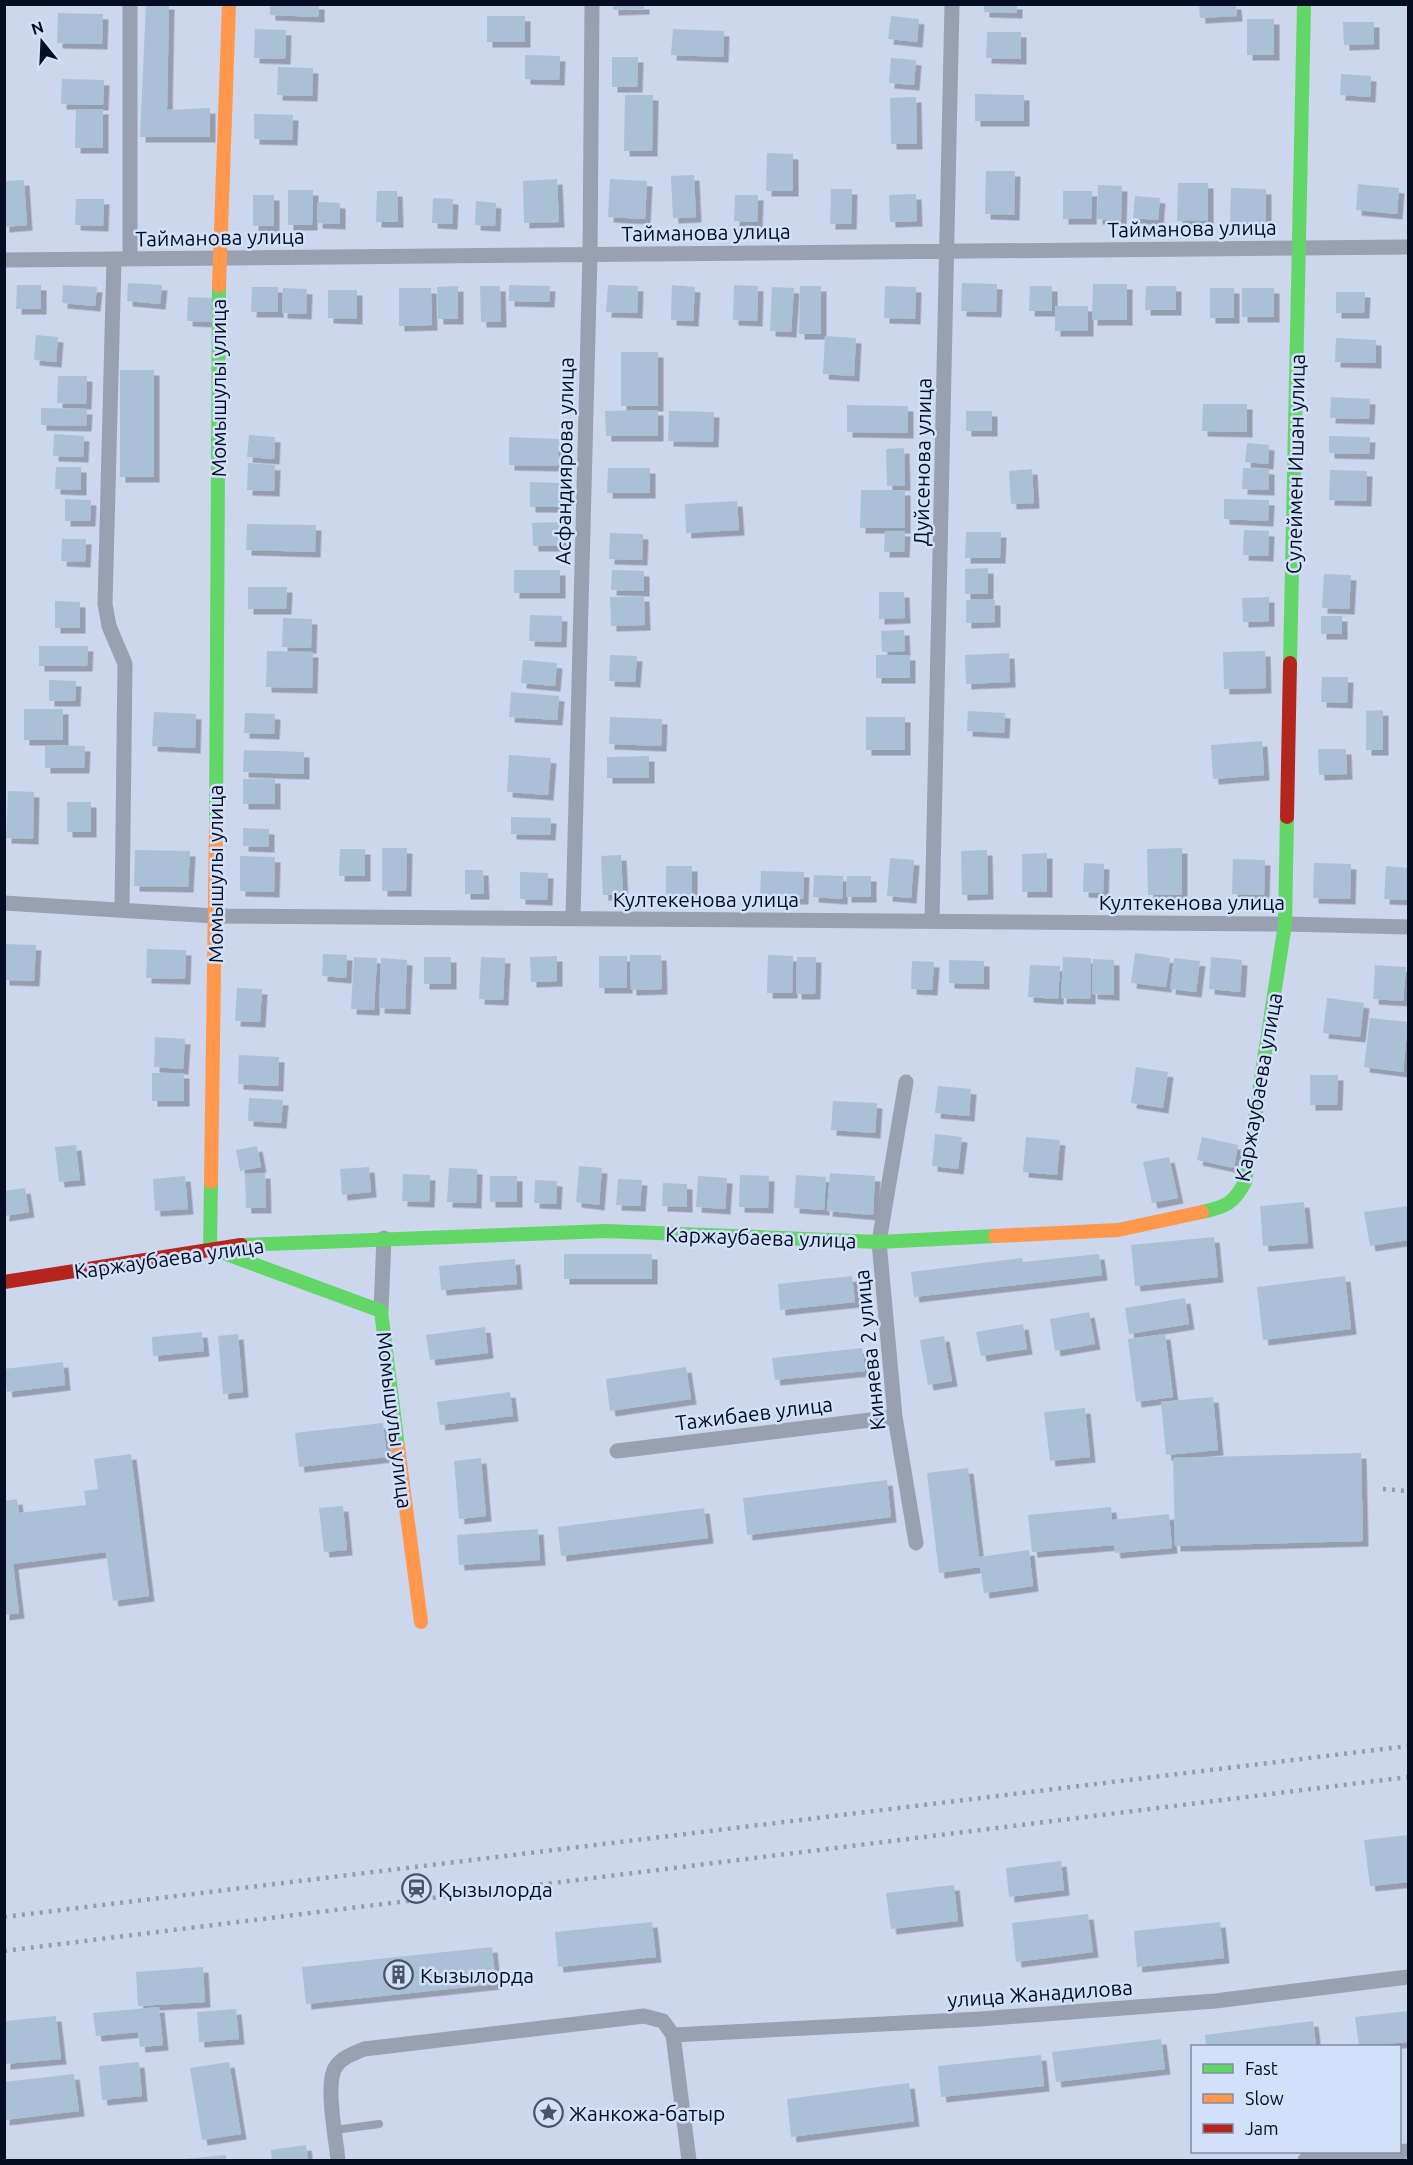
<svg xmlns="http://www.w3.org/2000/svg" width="1413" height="2165" font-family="Ubuntu,sans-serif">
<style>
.building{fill:#aac0d7;filter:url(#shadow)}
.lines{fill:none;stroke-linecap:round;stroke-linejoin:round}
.lane{stroke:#99a0af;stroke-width:8}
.street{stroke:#99a0af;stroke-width:15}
.fast{stroke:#63d668;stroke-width:14}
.slow{stroke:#ff974d;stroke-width:14}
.jam{stroke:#b3261e;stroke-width:14}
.rail{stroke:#959bab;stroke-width:4.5;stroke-dasharray:3 6;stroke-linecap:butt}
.labels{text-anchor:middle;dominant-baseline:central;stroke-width:5;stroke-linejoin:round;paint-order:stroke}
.street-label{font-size:21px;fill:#040d24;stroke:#d2e0fa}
.poi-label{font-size:21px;fill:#040d24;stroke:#d2e0fa;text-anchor:start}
</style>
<defs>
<filter id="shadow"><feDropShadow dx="5.5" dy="5.5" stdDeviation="0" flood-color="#0004"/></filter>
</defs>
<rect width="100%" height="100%" fill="#ccd6ed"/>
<path class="building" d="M146,4H169L167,110L210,108V137H140Z
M270,4H319V17L270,15Z
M613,4H644V9L613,10Z
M984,4H1017V13L984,12Z
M1199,4H1236L1237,16L1200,18Z
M58,13L103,14L102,44L57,43Z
M487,16H525V42H487Z
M891,16L919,19L917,42L888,39Z
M1247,19H1274V55H1247Z
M1343,22H1374V44L1344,45Z
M255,29L286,30L285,59L254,58Z
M673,29L724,31L723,57L671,55Z
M987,32H1021V59L986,58Z
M525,55L560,56L559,80L525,79Z
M612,57H638L637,87H612Z
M891,58L916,60L914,85L889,83Z
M278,67L313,68L312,96L277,95Z
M1341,74L1371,76L1370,97L1340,95Z
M62,79L104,80L103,105L61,104Z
M975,94L1024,95V121H975Z
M625,95H653L652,151H624Z
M916,97L917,144H891L890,98Z
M76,109H103V148H75Z
M254,114L293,115L292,140L254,139Z
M767,153L793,154V191H766Z
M986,171H1015L1014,215L985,214Z
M694,175L696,217L673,218L671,176Z
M557,179L559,222L524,223L523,181Z
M610,179L647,181L645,219L608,217Z
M24,180L27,225L4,227V181Z
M1178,183H1208V221H1177Z
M1358,184L1399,188L1397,214L1356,210Z
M1098,185L1122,186L1121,220L1097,219Z
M1231,188L1266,189V223L1230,222Z
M831,189H852L851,224H830Z
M288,190H313L312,225H288Z
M377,191H397L398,222H376Z
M1063,191H1092L1091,219H1063Z
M916,194L917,221L890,222L889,195Z
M253,195H274V226H253Z
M735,195H758L757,222L734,221Z
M1135,196L1160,198L1158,220L1133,218Z
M433,198L453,199L452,224L432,223Z
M76,199H104L103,226L75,225Z
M476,201L496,203L495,226L475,225Z
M318,202L340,203V224L317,223Z
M128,283L162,285L160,304L127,301Z
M962,283L997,284L996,312L961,311Z
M1093,284H1127V320H1092Z
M17,285H41V309H16Z
M63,285L97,287L95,306L62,303Z
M509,285L550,286L549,302L509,301Z
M608,285L638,286L637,313L606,312Z
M672,285L695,287L693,321L671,320Z
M734,285L758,286L757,321L733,320Z
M458,286V319H438L437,287Z
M480,286H500L501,322H481Z
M800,286H821V334H799Z
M885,286L916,287L915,319L884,318Z
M1030,286H1052V311H1029Z
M1146,286H1176V310H1145Z
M252,287H278V312H251Z
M772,287L794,288L791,332L770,331Z
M283,288L307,289L306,314L282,313Z
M399,288H431L432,325L399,326Z
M1210,288H1234V318H1210Z
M1242,288H1274V317H1242Z
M328,290H357V319L328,318Z
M1336,292H1365L1364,313H1336Z
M188,297L213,298V322L187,321Z
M1055,306H1088V331H1055Z
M36,335L58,337L56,362L34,360Z
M825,336L856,338L854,376L823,374Z
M1336,338L1376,340V363L1335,362Z
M621,352H658V406H621Z
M120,370H154V477H120Z
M58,376H87L86,404L57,403Z
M1331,397L1370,399L1369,419L1330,418Z
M1203,404H1247V432L1202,431Z
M847,405L908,406V433L847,432Z
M41,408L87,409L86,426L41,425Z
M658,410V436H606L605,411Z
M669,411L714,412L713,442L668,441Z
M966,411H992V431H966Z
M54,434L84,436L83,457L53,456Z
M249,435L275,437L274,459L247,457Z
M1329,436L1370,437L1369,454L1329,453Z
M509,437L559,439L558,466L509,465Z
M1247,443L1269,445L1268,464L1245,462Z
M904,448L905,485L887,486L886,449Z
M248,463L275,465L274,491L247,490Z
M56,467H81V490L55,489Z
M608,468H650V493H607Z
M1243,468L1269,469V490L1242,489Z
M1032,469L1034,503L1011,504L1009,471Z
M1330,470L1367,471L1366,501L1329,500Z
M530,482L559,483V507H530Z
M861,490H905V528H860Z
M65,499L91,500L90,521H65Z
M1224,499L1269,500L1268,521L1224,519Z
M737,501L739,530L686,533L685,504Z
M561,522V546H533L532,523Z
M247,524L316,525L315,552L246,550Z
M1244,530L1269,531L1268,556L1243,555Z
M885,531H905L904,552H884Z
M966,532H1001L1000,558H965Z
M610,533L643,534L642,560L609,559Z
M62,539H86L85,562L61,561Z
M988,568V594H965V569Z
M514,570H560V593H514Z
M612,570L644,571V591L611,590Z
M1324,574L1351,575L1349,609L1322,608Z
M248,587H287L286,609H248Z
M879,592H904L905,618L879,619Z
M644,596L645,625L611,626L610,597Z
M1269,597V621L1243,622L1242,598Z
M966,600H995V622L966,623Z
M55,601L80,602V628H55Z
M530,615L562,616L561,642L529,641Z
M1321,616H1342V634H1321Z
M283,618L312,619L311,648L282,647Z
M904,630L905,651L882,652L881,631Z
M39,646H88L87,666H39Z
M267,651L313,652L312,688L266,687Z
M1265,651L1266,688L1224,689L1223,652Z
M1009,653L1010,682L966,684L965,655Z
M610,655L637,656L635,682L609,681Z
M876,655H910V678H876Z
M523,660L557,663L555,686L521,683Z
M1322,677H1348L1347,703L1321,702Z
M49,680L76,681L75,701H49Z
M511,692L559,696L557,720L509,717Z
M24,709H63V740H24Z
M1383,710V750H1366V711Z
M968,711L1005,713L1004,733L967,731Z
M154,712L196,714L195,748L152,746Z
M245,713L275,714L274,734L244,733Z
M610,717L662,719L661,746L609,744Z
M866,717H905V750H866Z
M1262,741L1264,775L1213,779L1211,745Z
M45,745L85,746L84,768H45Z
M1318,749H1346L1347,774L1319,775Z
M244,750L304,752V774L243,772Z
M509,755L551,758L548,795L507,792Z
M649,756V778H607V757Z
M275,778V804H243V779Z
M8,791L34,792L33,839L6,838Z
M67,802H91V832H67Z
M511,817L551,818L550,835L511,834Z
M243,828L269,829V847L243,846Z
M382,848H407L406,891H382Z
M1182,848V895H1148L1147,849Z
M340,849H365V876H339Z
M135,850L190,851L188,887L134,886Z
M987,850L988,894L962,895L961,851Z
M1047,853V892H1022V854Z
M621,855L623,895H603L601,856Z
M240,856L275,857L274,892L240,891Z
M890,858L914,860L911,898L887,896Z
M1233,859L1265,860L1264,895L1232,894Z
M1084,863L1104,864L1103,893L1083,892Z
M1314,863L1351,864L1350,899L1313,898Z
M666,866H692V897H666Z
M1386,866L1408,868V900L1384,899Z
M465,870H483L484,894H465Z
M761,871L804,872L803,899L760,898Z
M520,872L548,873L547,900L520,899Z
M814,875L843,876L842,899L813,897Z
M847,876H871V897H846Z
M4,944L36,945L34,981L4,980Z
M147,949L186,950L185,979L146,978Z
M1135,953L1170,958L1166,987L1131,983Z
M323,954L347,955L346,978L322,976Z
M630,955H661L662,989L631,990Z
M768,955L793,956L792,993H767Z
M557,956V981L531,982L530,957Z
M599,956H627V988H599Z
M354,957L377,958L374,1010L351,1009Z
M424,957H451V984H424Z
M481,957L505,958L503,1000L479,999Z
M797,957H816L815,994H796Z
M1063,957L1091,958L1090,999L1061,998Z
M1211,957L1242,960L1240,992L1209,989Z
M381,958L407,960L405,1009L379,1008Z
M1174,958L1200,961L1196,992L1170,989Z
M1093,959L1114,960V995L1092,994Z
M949,960L984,961V984L949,983Z
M912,961L934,962L932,990L911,989Z
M1030,965L1060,966L1058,999L1028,997Z
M1375,965L1406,967L1403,1001L1373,999Z
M237,988L262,989L260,1022L235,1021Z
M1327,998L1364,1003L1360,1037L1323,1033Z
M1370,1018L1408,1022L1403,1072L1364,1067Z
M155,1037L185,1039L183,1069L154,1067Z
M239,1055L279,1057L278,1086L238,1084Z
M1136,1067L1168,1072L1163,1108L1131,1103Z
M152,1073H184V1101H152Z
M1310,1075H1338L1337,1105H1310Z
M938,1086L971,1089L969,1116L935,1113Z
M249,1098L283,1100L281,1123L248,1121Z
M833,1101L877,1103L875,1133L831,1130Z
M935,1134L962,1137L958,1169L932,1166Z
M1026,1137L1060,1140L1057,1175L1023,1172Z
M1202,1137L1238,1145L1234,1168L1197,1160Z
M76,1145L80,1180L59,1182L55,1147Z
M257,1146L261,1167L240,1171L236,1150Z
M1169,1157L1178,1198L1152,1203L1143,1162Z
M579,1166L602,1168L599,1205L576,1202Z
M369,1167L371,1192L342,1195L340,1169Z
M449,1168L477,1169L476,1203L447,1202Z
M265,1173L266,1208H246L245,1174Z
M830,1173L875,1176L873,1215L827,1211Z
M403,1174L430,1175L429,1202L402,1201Z
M740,1175L769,1176L768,1208L739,1207Z
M796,1175L826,1177L824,1210L794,1208Z
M185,1176L188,1209L155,1211L153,1179Z
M490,1176H517V1202H490Z
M698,1176L727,1178L725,1209L696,1207Z
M618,1179L642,1180L640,1206L616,1205Z
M535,1180L557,1181L556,1204L534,1203Z
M663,1183L687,1184V1207L662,1206Z
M25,1188L29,1212L4,1216V1191Z
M1304,1202L1308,1243L1263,1246L1260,1206Z
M1408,1206V1240L1370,1246L1364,1212Z
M1214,1237L1218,1277L1135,1286L1131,1245Z
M564,1254H652V1279H564Z
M1099,1254L1102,1275L914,1297L911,1272L1022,1258L1023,1262Z
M515,1259L517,1284L441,1290L439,1266Z
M852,1276L855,1302L780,1310L778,1284Z
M1345,1276L1351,1329L1263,1340L1257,1287Z
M1185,1298L1189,1324L1129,1334L1125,1308Z
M1089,1312L1095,1344L1055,1351L1050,1319Z
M1023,1324L1027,1349L981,1356L976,1332Z
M485,1327L488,1353L430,1360L426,1335Z
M202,1332L204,1351L153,1356L152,1337Z
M238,1334L243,1392L223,1394L218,1336Z
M1165,1334L1173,1397L1136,1402L1128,1339Z
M944,1336L952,1381L928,1385L920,1340Z
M862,1348L865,1371L775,1380L772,1358Z
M63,1362L65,1385L7,1392L4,1369Z
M686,1367L691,1399L610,1411L606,1379Z
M510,1392L513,1416L440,1425L437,1402Z
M1213,1397L1218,1450L1166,1455L1161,1402Z
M1085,1408L1090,1457L1050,1461L1044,1412Z
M383,1423L387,1457L299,1467L295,1433Z
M1361,1453L1363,1541L1175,1546L1173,1458Z
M131,1454L149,1596L113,1601L106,1552L13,1564L19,1613L4,1615V1501L17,1499L19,1513L86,1505L84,1491L98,1489L94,1459Z
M481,1458L486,1516L459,1519L454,1461Z
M968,1468L979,1557L1029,1550L1033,1586L984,1593L980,1567L939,1573L927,1473Z
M887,1480L891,1517L747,1535L743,1498Z
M343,1506L347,1550L324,1552L319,1508Z
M1111,1507L1112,1520L1169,1514L1172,1548L1115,1553L1114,1545L1032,1552L1028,1515Z
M704,1508L708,1538L561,1556L558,1527Z
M538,1529L540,1560L459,1565L457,1535Z
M1408,1835V1882L1370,1886L1364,1840Z
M1061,1861L1064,1890L1009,1897L1006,1868Z
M954,1885L958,1921L891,1929L886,1893Z
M1088,1914L1093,1952L1016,1962L1012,1923Z
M652,1922L656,1957L558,1967L555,1932Z
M1220,1922L1224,1958L1137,1967L1134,1931Z
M492,1947L496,1984L306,2004L302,1967Z
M203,1967L205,2002L138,2006L136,1972Z
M159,2007L163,2045L140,2047L138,2032L96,2036L93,2013Z
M236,2009L239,2039L199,2042L197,2012Z
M1408,2011V2042L1359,2046L1355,2017Z
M56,2016L61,2059L5,2064V2021Z
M1313,2021L1316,2046H1206L1205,2035Z
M1161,2039L1165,2069L1056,2082L1052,2052Z
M1041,2055L1044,2086L941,2097L938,2066Z
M139,2062L142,2096L102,2100L99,2066Z
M229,2062L241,2134L202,2140L190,2068Z
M74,2074L79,2111L4,2120V2082Z
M909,2083L914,2121L791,2137L787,2099Z
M306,2145L308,2160H272L271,2150Z
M226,2155V2160H185V2159Z"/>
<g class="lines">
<path class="lane" d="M335,2130L379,2124"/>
<path class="street" d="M130,4V259
M114,259L105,604L109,626L125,664L122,910
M4,260L1408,247
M4,903L215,916L1285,924L1408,927
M573,918L590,255L592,4
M932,921L952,4
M906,1082L879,1242L895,1417L916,1543
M381,1311L384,1238
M617,1451L895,1417
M673,2035L980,2019L1215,2001L1408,1977
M338,2160C336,2139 326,2089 334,2070C339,2058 353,2054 364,2049L644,2016L663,2021L673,2035L689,2160
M1305,2160L1408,2151"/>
<path class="fast" d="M1290,663L1304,4
M216,827L219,286
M211,1182L210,1248L381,1311L398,1447
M1202,1212C1226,1207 1234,1203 1245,1182L1285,924L1287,817
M241,1245L606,1231L879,1242L995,1236"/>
<path class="slow" d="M219,286L229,4
M211,1182L216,827
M995,1236L1118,1230L1202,1212
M398,1447L421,1622"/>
<path class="jam" d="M1287,817L1290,663
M4,1282L241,1245"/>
<path class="rail" d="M1383,1489L1408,1491
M4,1917L1408,1746
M4,1951L1408,1777"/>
</g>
<defs>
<symbol id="station-ring" viewBox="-11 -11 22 22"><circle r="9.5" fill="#d2e0fa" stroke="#4a536a" stroke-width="1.5"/><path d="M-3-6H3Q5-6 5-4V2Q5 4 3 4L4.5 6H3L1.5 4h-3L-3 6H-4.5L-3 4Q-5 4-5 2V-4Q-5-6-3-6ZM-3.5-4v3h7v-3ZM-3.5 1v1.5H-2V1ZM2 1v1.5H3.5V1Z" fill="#4a536a"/></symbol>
<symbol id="building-ring" viewBox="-11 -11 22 22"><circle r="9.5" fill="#d2e0fa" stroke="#4a536a" stroke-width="1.5"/><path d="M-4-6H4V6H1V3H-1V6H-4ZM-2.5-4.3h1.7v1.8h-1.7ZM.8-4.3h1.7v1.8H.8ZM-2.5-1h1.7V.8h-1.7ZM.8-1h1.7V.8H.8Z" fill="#4a536a"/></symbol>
<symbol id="sight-ring" viewBox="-11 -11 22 22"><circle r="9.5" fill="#d2e0fa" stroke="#4a536a" stroke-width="1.5"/><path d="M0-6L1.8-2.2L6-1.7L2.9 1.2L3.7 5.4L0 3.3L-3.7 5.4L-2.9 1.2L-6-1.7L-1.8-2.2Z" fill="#4a536a"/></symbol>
</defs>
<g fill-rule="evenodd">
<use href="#station-ring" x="400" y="1872" width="33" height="33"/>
<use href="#building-ring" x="382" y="1958" width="33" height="33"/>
<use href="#sight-ring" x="532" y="2096" width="33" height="33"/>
</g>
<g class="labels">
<g class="street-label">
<text transform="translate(1192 228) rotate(-1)">Тайманова улица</text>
<text transform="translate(706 232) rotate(-1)">Тайманова улица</text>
<text transform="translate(220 237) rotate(-1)">Тайманова улица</text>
<text transform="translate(218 388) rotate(-90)">Момышулы улица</text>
<text transform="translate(564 461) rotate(-89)">Асфандиярова улица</text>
<text transform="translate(922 462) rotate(-89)">Дуйсенова улица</text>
<text transform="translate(1295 464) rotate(-89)">Сулеймен Ишан улица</text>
<text transform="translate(215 874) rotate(-90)">Момышулы улица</text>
<text x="706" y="899">Култекенова улица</text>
<text x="1192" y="902">Култекенова улица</text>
<text transform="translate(1258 1087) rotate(-80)">Каржаубаева улица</text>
<text transform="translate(761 1237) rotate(2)">Каржаубаева улица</text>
<text transform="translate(169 1258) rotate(-8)">Каржаубаева улица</text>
<text transform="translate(869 1350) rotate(-96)">Киняева 2 улица</text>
<text transform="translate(754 1413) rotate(-7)">Тажибаев улица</text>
<text transform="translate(395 1420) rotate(83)">Момышулы улица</text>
<text transform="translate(1040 1993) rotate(-4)">улица Жанадилова</text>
</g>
<g class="poi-label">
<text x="438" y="1889">Қызылорда</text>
<text x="420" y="1975">Кызылорда</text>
<text x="569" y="2113">Жанкожа-батыр</text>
</g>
</g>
<rect width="1413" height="2165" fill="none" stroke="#040d24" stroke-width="12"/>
<rect x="1191" y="2045" width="210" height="108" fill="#d2e0fa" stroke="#808ca4" stroke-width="1.5"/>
<rect x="1203" y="2064" width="30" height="9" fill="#63d668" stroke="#808ca4" stroke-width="1.5"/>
<text x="1245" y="2075" font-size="18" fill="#040d24">Fast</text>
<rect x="1203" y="2094" width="30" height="9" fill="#ff974d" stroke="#808ca4" stroke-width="1.5"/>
<text x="1245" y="2105" font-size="18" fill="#040d24">Slow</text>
<rect x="1203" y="2124" width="30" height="9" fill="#b3261e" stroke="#808ca4" stroke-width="1.5"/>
<text x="1245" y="2135" font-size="18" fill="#040d24">Jam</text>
<g transform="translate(42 42) rotate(342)" stroke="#d2e0fa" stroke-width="4.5" paint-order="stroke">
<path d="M0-4.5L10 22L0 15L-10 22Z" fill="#040d24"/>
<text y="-9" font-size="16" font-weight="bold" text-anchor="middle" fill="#040d24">N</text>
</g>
</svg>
